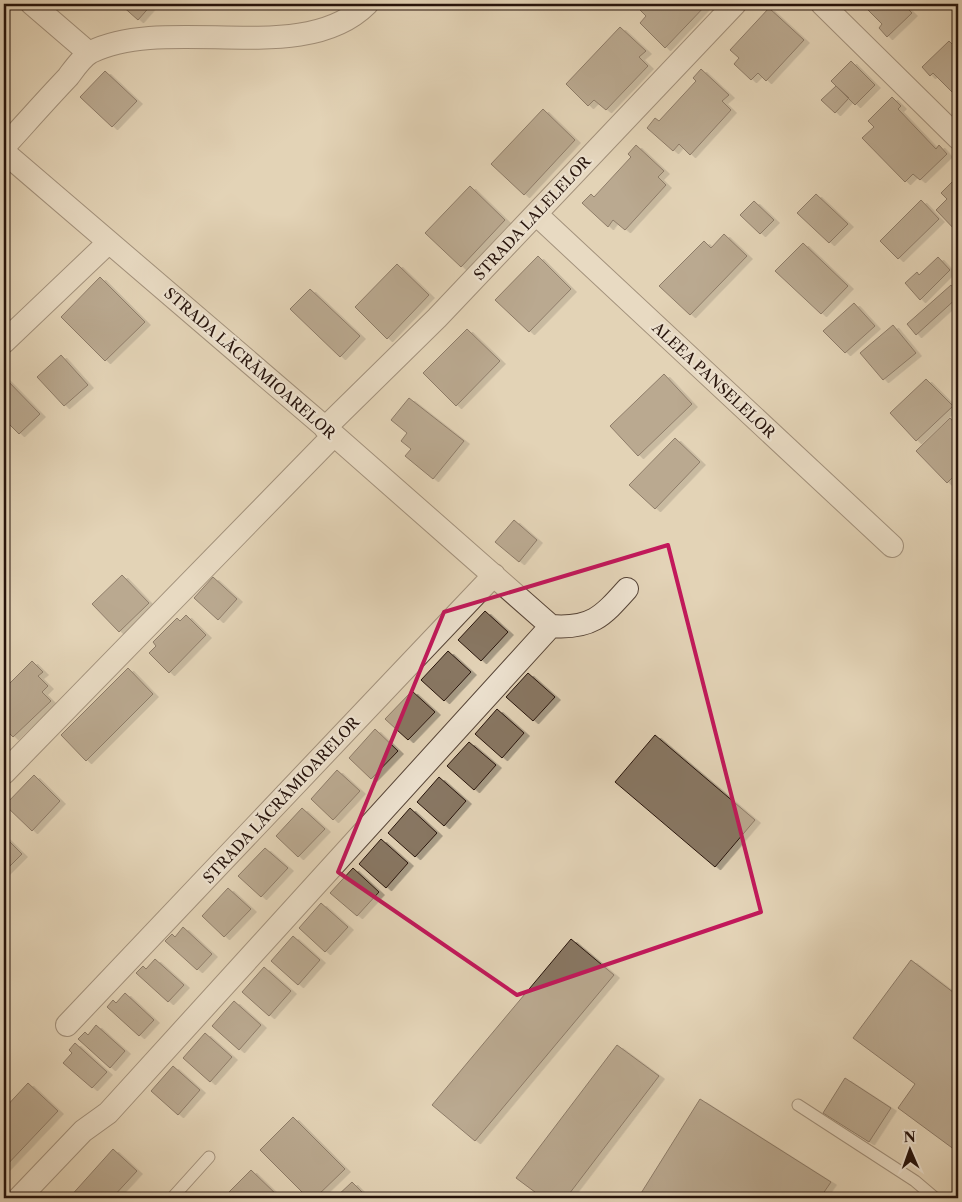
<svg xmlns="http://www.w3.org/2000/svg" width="962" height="1202" font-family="'Libre Caslon Text',serif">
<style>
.building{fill:#887764;stroke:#26130b;filter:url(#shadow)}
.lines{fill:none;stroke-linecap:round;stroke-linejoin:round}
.lane-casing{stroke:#554336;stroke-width:13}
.street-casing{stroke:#554336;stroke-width:24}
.lane{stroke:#ede2d0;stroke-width:11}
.street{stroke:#ede2d0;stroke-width:22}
.marked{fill:none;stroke:#c2185b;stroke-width:4;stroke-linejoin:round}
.labels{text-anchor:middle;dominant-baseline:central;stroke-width:4.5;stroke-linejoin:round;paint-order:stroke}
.street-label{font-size:15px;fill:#26130b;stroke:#ede2d0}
</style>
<defs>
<filter id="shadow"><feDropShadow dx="5.5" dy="3" stdDeviation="0" flood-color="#0004"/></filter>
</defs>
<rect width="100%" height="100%" fill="#e3d3b7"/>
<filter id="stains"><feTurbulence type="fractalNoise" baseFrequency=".004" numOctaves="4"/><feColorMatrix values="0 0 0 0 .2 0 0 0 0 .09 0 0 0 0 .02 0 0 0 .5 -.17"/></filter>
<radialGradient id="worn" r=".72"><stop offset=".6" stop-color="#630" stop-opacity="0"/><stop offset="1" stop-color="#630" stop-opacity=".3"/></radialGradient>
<path class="building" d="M120,4H152L138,20Z
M642,4H707L665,48L640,23L646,16L638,8Z
M862,4H909L906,7L912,13L887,37L879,28L882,24Z
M769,8L804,40L766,81L758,73L751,80L734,64L739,58L730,50Z
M620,27L646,51L639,57L648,66L606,110L594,100L588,106L566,84Z
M949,41L956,48L958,45V98L933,73L930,76L922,67Z
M851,61L875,85L855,105L831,81Z
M701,69L729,95L722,101L731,110L690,155L679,144L673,151L647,128L655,118L659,121L696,81L693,78Z
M105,71L137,101L112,127L80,97Z
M836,86L849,98L835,113L821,100Z
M892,97L901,106L898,109L936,149L939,145L947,154L920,180L913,174L905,182L862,138L874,127L868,121Z
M543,109L575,140L524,195L491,164Z
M636,145L664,171L658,177L666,185L625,230L613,220L608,227L582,203L591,194L594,197L631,157L628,154Z
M958,176V233L936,210L947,199L941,193Z
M470,186L505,220L461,267L425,233Z
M816,194L848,224L829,243L797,213Z
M921,200L939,219L898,259L880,241Z
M754,201L774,220L760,234L740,215Z
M724,234L747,256L690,315L659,286L704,241L711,248Z
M803,243L848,286L821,314L775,271Z
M538,256L571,289L529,332L495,300Z
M938,257L950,270L920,300L905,283L917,272L919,275Z
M397,264L429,295L387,339L355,307Z
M100,277L145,322L105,361L61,317Z
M951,285L958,293V297L916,335L907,324Z
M310,289L360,336L340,357L290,309Z
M854,303L875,326L845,353L823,331Z
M893,325L916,353L883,380L860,353Z
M467,329L500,361L456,406L423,373Z
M61,355L88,385L64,406L37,377Z
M664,374L692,404L638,456L610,426Z
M4,377L40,414L19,434L4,419Z
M926,379L953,406L916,441L890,413Z
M409,398L464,441L433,479L405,456L411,449L401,441L407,433L391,420Z
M950,418L958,427V472L947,483L916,451Z
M675,438L700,462L655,509L629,485Z
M514,520L537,540L519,562L495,542Z
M122,575L149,603L119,632L92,604Z
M213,577L237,599L218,620L194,598Z
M485,611L508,632L481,661L458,640Z
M186,615L206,635L169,673L149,653L156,646L153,642L177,618L180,621Z
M448,651L471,672L444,701L421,680Z
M32,661L43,672L38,676L48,686L42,692L51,701L13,737L4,728V689Z
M128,668L153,694L86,761L61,735Z
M528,673L555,697L533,721L506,697Z
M412,691L435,712L408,740L385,719Z
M497,709L524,733L502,758L475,734Z
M375,729L398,751L371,779L349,758Z
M655,735L755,820L715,867L615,782Z
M469,742L496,765L474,790L447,766Z
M337,770L360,791L333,820L311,799Z
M34,775L60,801L32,831L5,805Z
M439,777L466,801L444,826L417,802Z
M302,808L325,829L298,857L276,836Z
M410,808L437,833L415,857L388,833Z
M4,836L22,854L4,872Z
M381,839L408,863L386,888L359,864Z
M265,848L288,868L261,897L238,876Z
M353,868L379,892L357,916L330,893Z
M228,888L251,909L224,937L202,916Z
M321,903L348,927L325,952L299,928Z
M183,927L212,954L197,970L165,941L172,934L175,937Z
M293,936L320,960L298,985L271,961Z
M571,939L614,975L475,1141L432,1105Z
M155,959L184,985L168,1002L136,973L143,966L146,969Z
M911,960L958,996V1146L955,1150L898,1108L915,1084L853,1038Z
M264,967L291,991L269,1016L242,992Z
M125,993L154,1020L139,1036L107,1007L113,1000L116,1003Z
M234,1001L261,1025L239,1050L212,1026Z
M96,1025L125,1051L110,1068L78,1039L85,1032L88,1035Z
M205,1033L232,1057L210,1082L183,1058Z
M75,1043L107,1072L92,1088L63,1063L72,1053L69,1050Z
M617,1045L659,1076L566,1198H543L516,1178Z
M173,1066L200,1090L178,1115L151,1091Z
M845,1078L891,1108L869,1142L823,1113Z
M28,1083L58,1111L4,1168V1109Z
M700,1099L831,1182L820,1198H638Z
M293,1117L345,1169L315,1198H308L260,1150Z
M113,1149L137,1171L112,1198H69Z
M251,1170L280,1198H223Z
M352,1182L368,1198H335Z"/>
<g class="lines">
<defs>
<path id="lane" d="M798,1105L915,1181L935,1198
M172,1198L209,1157"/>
<path id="street" d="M32,4L89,53
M822,4L958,138
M4,147C25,124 46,100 68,77C74,69 82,57 91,52C170,14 303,68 367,4
M4,152L334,435L551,626C591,629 602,617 627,589
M536,214L892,546
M4,342L109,242
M325,428L437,318L735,4
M4,773L334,435
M67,1025L494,575
M19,1198L83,1131L108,1113L551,626"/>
</defs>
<use href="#lane" class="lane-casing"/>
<use href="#street" class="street-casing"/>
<use href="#lane" class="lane"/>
<use href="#street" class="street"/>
</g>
<path d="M0 0H962V1202H0ZM668,545L761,912L517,995L338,872L444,612Z" fill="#e3d3b7" fill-opacity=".55" fill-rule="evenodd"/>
<path class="marked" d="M668,545L761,912L517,995L338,872L444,612Z"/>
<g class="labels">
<g class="street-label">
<text transform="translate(532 218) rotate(-47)">STRADA LALELELOR</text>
<text transform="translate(250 363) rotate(41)">STRADA LĂCRĂMIOARELOR</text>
<text transform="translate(714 380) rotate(43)">ALEEA PANSELELOR</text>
<text transform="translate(281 800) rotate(-47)">STRADA LĂCRĂMIOARELOR</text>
</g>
</g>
<rect width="962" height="1202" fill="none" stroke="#e3d3b7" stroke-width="20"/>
<rect x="5" y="5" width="952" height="1192" fill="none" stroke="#26130b" stroke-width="2.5"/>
<rect x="10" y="10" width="942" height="1182" fill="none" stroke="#26130b"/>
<g transform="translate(910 1150) rotate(358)" stroke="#ede2d0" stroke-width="4" paint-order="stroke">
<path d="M0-4L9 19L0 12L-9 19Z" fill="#26130b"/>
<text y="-8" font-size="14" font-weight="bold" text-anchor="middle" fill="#26130b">N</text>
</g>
<rect width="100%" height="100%" filter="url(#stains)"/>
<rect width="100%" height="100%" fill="url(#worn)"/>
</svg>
